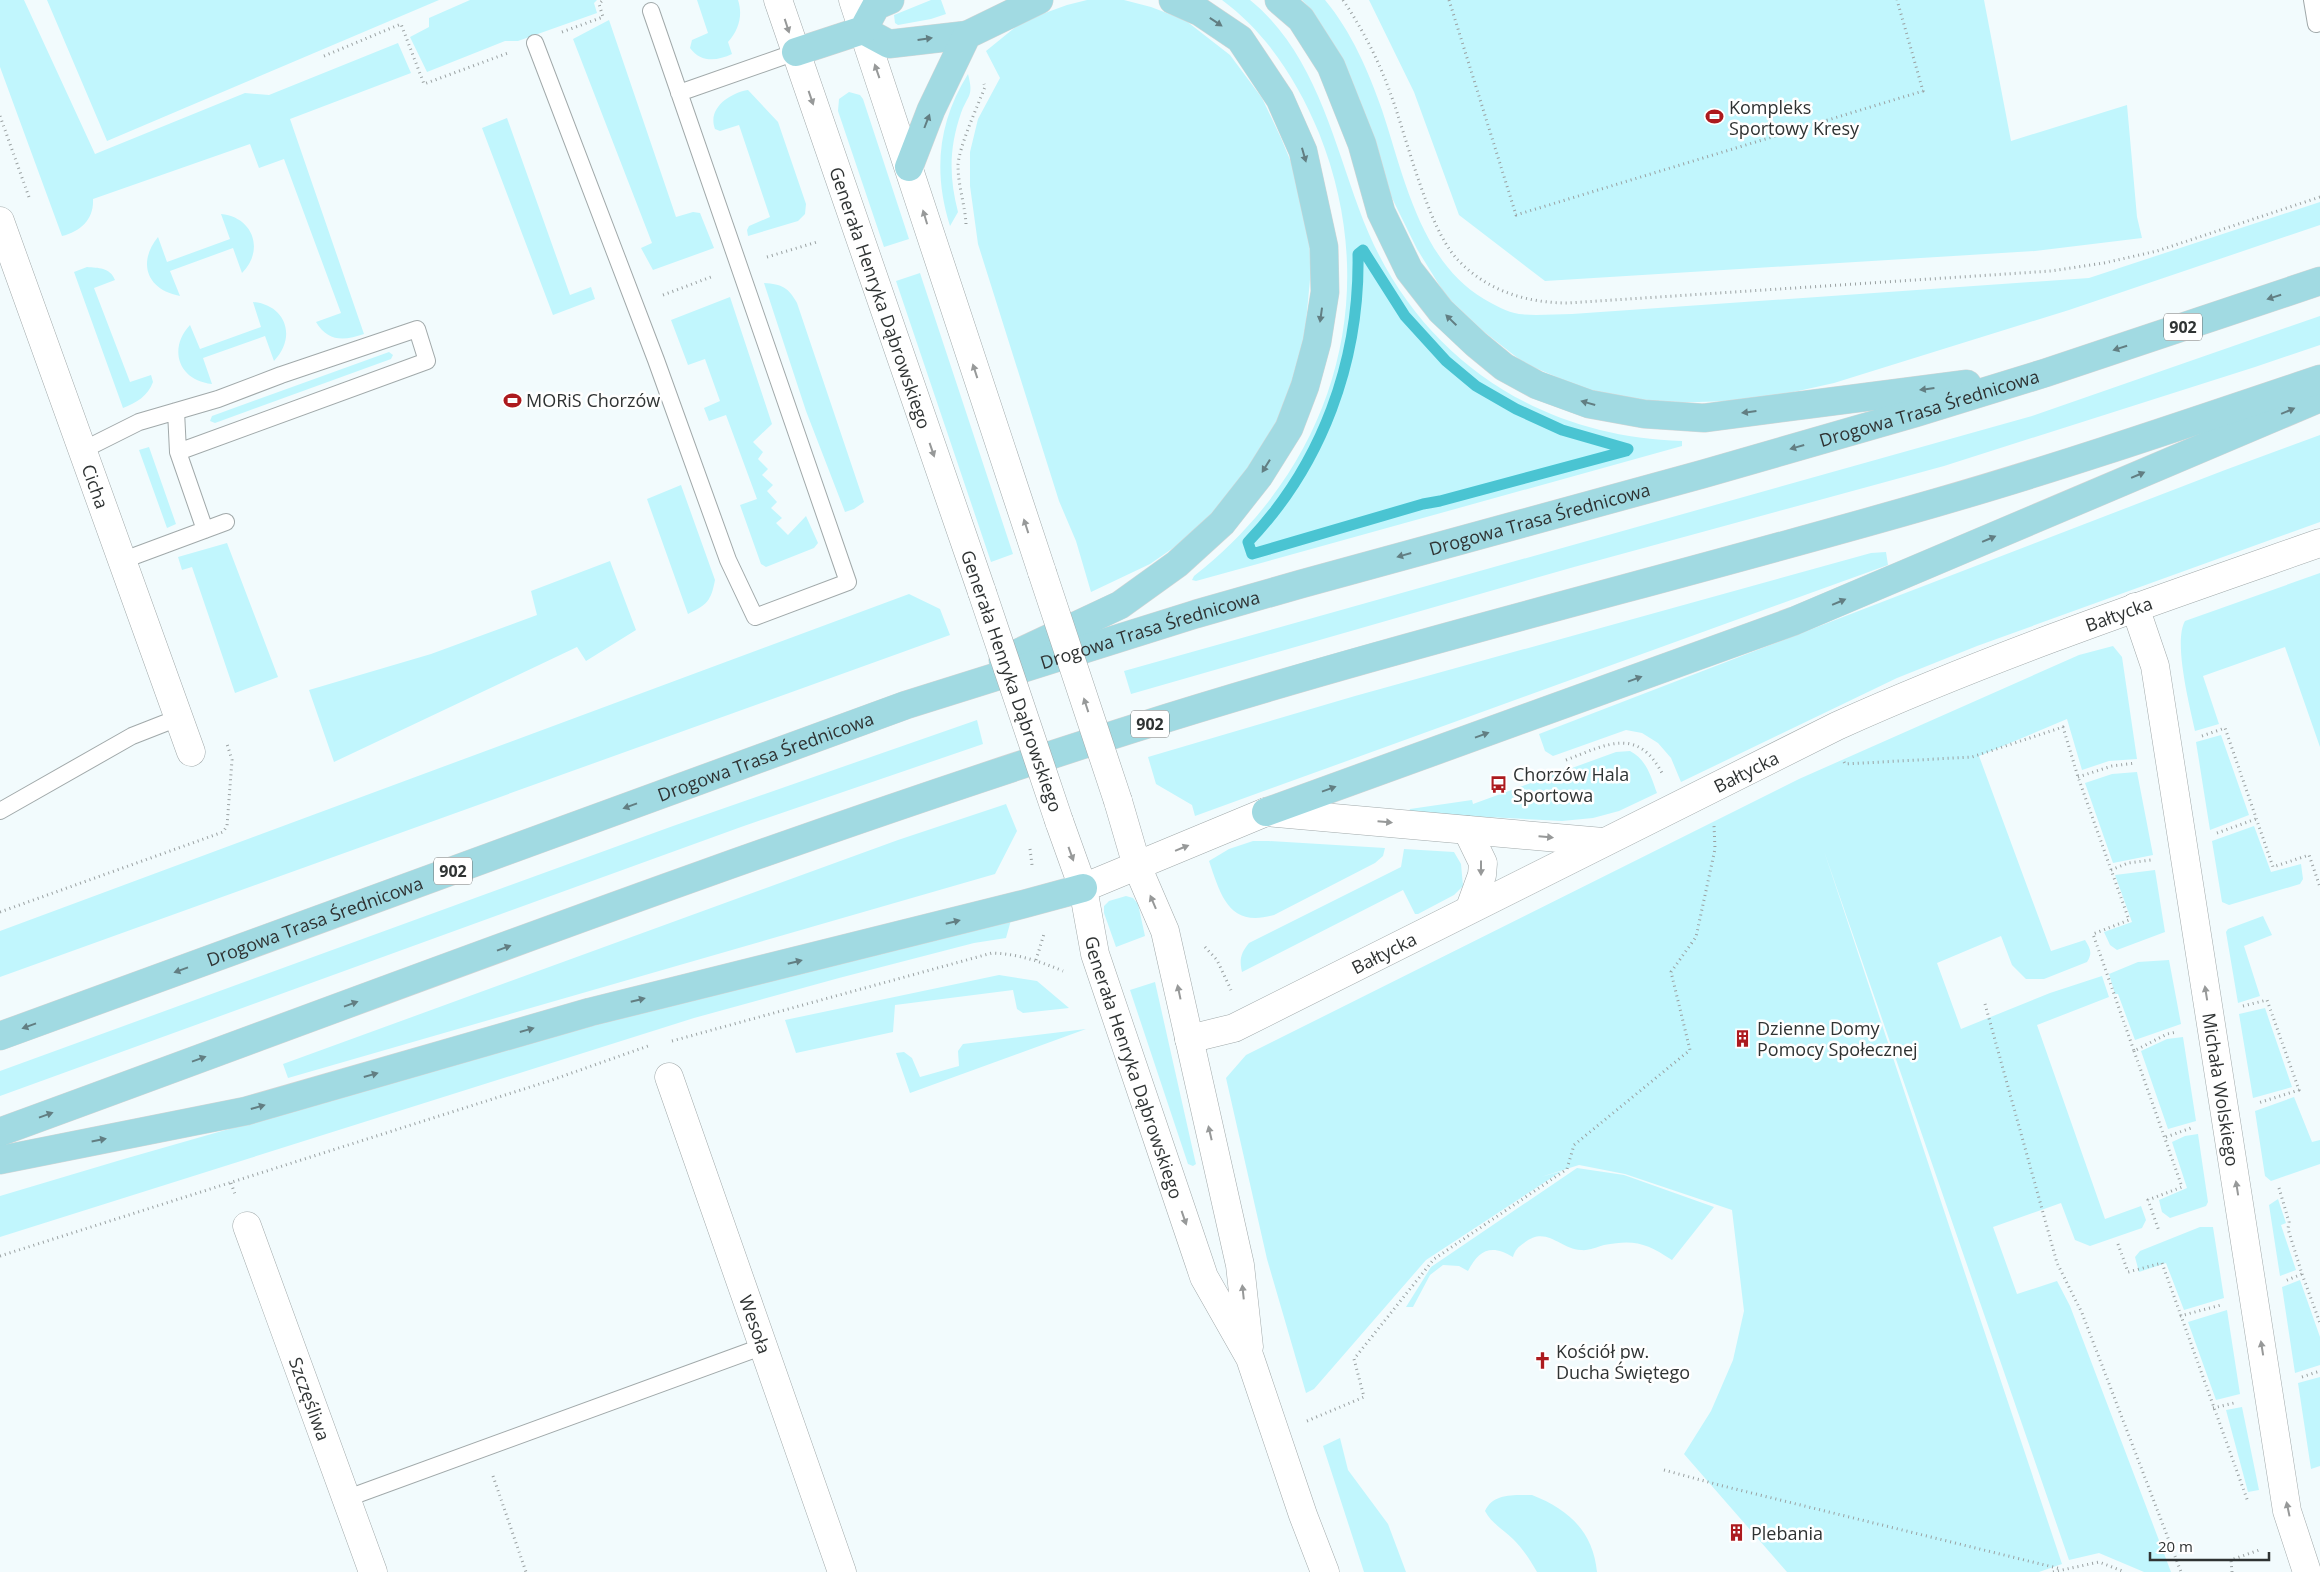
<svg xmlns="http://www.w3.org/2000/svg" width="2320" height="1572" font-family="'Open Sans',sans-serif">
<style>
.green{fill:#c1f6fd}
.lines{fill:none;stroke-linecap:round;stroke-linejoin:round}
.stream{stroke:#4ac4d2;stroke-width:11}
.lane-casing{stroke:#a1a9aa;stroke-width:18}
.street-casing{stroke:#a1a9aa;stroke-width:29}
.secondary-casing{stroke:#a1a9aa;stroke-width:29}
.primary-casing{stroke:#d5d6d6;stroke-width:29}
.path{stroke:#9aa1a2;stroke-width:3;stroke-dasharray:1 4;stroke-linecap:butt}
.lane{stroke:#fff;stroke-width:16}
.street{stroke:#fff;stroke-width:28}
.secondary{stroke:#fff;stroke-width:28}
.primary{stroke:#a1dae2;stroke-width:28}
.secondary-bridge-casing{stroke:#a1a9aa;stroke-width:29;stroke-linecap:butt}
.secondary-bridge{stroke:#fff;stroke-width:28}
.oneway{fill:#627e82}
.oneway2{fill:#979999}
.labels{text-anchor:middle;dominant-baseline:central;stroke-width:5;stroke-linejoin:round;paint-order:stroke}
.shield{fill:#fff;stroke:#6d7070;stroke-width:1}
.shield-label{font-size:16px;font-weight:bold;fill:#2f3333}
.poi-label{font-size:18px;fill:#2f3333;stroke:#fff;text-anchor:start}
.street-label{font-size:18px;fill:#2f3333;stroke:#fff}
</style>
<rect width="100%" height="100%" fill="#f2fbfd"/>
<path class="green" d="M0,0H24L95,154L245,93L269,95L398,43L411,73L290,119L364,334C344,341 328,342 316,322L341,313L284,159L259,168L250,144L93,199C94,219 81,231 62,236L0,67Z
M47,0H439L107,141Z
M470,0H597L594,3L597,13L518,41H505L427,72L410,37L429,27V18Z
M697,0H738C743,15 739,30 728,42L732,54C717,61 701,63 690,48L692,40L708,33Z
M931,0H941L946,14L931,19L898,25L895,23L894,15Z
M1087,0H1124L1151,7L1185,20L1230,55L1262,98L1281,138L1298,179L1312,258L1305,333L1295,378L1277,422L1244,479L1207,518L1179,544L1150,564L1091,592L1076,541L1059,501L978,244L970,186V152L978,119L1000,78L986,51L1023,21L1067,5Z
M1222,0H1250C1313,51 1332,135 1359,209C1410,351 1532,437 1682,441V446L1196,581L1192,580L1194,576C1332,468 1385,298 1319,133C1298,82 1267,33 1222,0Z
M1302,0H1325C1351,31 1369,72 1382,110C1404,176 1420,261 1484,299C1494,305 1507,312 1519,314C1535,316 1555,314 1572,314L2089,278L2320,202V225L2069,310L1834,383L1776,396L1728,401L1669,403L1629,400L1591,392L1524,363L1483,331L1446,296L1417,249L1391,196L1359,98L1331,40L1311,10Z
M1369,0H1984L2011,141L2127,105L2137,217L2142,238L2035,251L1545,281L1459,215L1414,92Z
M609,20L676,217L693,212L700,213L714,248L653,270L641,248L652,243L573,39Z
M968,74C974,97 968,94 961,113C949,148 949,177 958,212L950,226C933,172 938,122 968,74Z
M748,90L778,122L806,204L805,214L798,221L748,236L747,230L749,226L770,217L739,125L720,131L715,129C707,108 730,93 748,90Z
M849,92L860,95L863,99L909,239L884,247L838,111L839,99Z
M507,118L570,295L591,287L595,299L553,315L482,128Z
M221,214C253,217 265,250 242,273L233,248L170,271L180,296C147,290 137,263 158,237L167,262L230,239Z
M87,267C98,268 110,267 115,280L94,288L130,382L151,375L153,382C148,396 136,403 123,408L74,272Z
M920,273L1013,554L991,562L896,281Z
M764,283C782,284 789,288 797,303L864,502L854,509L845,512L806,411Z
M730,297L772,424L753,442L763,452L758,459L768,469L762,475L773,485L767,491L777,502L771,508L782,518L776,523L788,535L806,516L818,543L814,548L766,567L761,564L740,505L757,499L726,415L709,421L704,408L720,401L705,359L688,365L671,320Z
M253,302C286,305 297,337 274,361L265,336L203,358L212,384C178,381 168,348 190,325L200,349L261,327Z
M2320,316V345L2255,367L1944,466L1574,567L1131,694L1124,671L2032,416Z
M389,352L393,355L391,359L215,423L210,421L212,416Z
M2320,435V522L1977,646L1897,678L1681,782L1671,758L1658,743L1642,733L1626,730L1553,756L1545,751L1539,734L2225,470Z
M149,447L176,524L167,528L139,450Z
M681,485L715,580C711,601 707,605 688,614L647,499Z
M227,543L278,677L235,693L192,567L182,570L178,557Z
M1886,552L1888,565L1195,816L1192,805L1156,784L1148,757L1355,696L1871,553Z
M610,561L636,630L586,661L577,647L334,762L309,690L431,654L537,615L531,591Z
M2320,573V747L2285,647L2203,676L2219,724L2195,731C2190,707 2173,642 2185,621Z
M909,594L940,609L950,635L0,977V931Z
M2113,646L2122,657L2137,759L2109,761L2082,770L2067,719L1979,756L2051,951L2085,940C2090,948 2093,953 2087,962L2044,979H2026L2012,965L2001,936L1937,963L1961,1029L2050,993L2102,976L2109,997L2037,1025L2105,1219L2141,1206L2146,1220L2142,1228L2090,1246L2075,1240L2061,1203L1993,1227L2017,1294L2057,1281L2070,1306L2171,1572H2144L2099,1553L2069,1560L1824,851L2062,1564L2039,1572H1787L1684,1454L1711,1411L1733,1360L1744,1311L1732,1210L1625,1174L1579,1165L1541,1177L1562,1171L1426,1260L1314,1389L1306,1393L1267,1259L1226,1078L1246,1055L1799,779L2079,655Z
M977,720L983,744L741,827L0,1096V1071L673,826Z
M2221,735L2249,815L2210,830L2196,742Z
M1630,751C1647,760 1651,777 1657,793L1619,811L1593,818L1562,821L1409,813L1410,809L1472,800L1473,804L1616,752Z
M2137,772L2153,855L2113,863L2085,783L2112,774Z
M1006,804L1017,831L995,874L288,1078L283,1064L898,840Z
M2254,826L2271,872L2301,864L2303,879L2300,884L2229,905L2222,902L2212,841Z
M1253,841H1268L1385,848L1383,856L1375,863L1274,915C1229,928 1221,896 1209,861L1229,849Z
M1404,849L1454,852L1461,864L1463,886L1454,895L1418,914H1415L1403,890L1242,972C1239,959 1241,953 1249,943L1401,867Z
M2155,870L2165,932L2117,950L2110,945L2104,932L2132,922L2115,875Z
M1126,896L1133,898L1138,904L1145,936L1116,947L1104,913V906L1109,901Z
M2263,916L2272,935L2244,946L2260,996L2238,1003L2226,932L2228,929Z
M1011,920L1006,938L974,943L839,978L694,1018L0,1237V1196L124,1159L646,1010Z
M2169,960L2181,1024L2135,1040L2118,994H2115L2109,974L2138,962Z
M999,975L1037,981L1069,1008L1023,1013L1017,1009L1013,990L895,1005L893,1032L796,1053L785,1020Z
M1155,982L1195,1160L1196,1164L1193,1166L1188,1164L1130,990Z
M2265,1008L2292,1087L2253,1098L2239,1014Z
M1086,1029L910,1093L896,1053L904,1052L912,1058L920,1077L959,1066L958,1051L963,1044Z
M2183,1037L2196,1121L2168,1129L2141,1051L2167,1039Z
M2294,1097L2312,1142L2320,1140V1164L2271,1181L2265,1176L2255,1111Z
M2198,1134L2208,1202L2206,1206L2170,1218L2162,1212L2159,1200L2187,1188L2172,1142L2185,1136Z
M1577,1168L1624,1175L1714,1207L1672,1260C1647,1243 1634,1239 1604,1245C1597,1247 1588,1251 1581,1250C1559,1249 1547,1225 1524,1243C1518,1247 1515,1250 1513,1257C1492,1244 1479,1249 1468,1271L1459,1266L1443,1265L1430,1275L1413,1307H1406L1431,1267Z
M2278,1199L2286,1223L2281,1225L2296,1270L2280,1276L2269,1205Z
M2200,1227H2213L2224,1298L2184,1310L2166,1263L2139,1272L2135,1257L2140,1251Z
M2300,1280L2320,1337V1365L2295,1373L2282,1287Z
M2227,1310L2240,1394L2216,1400L2188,1322Z
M2320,1377V1466L2311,1469L2298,1383Z
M2242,1407L2259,1490L2248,1492L2226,1410Z
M1340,1438L1348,1470L1388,1524L1406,1572H1364L1323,1446Z
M1532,1495C1568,1509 1593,1531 1597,1572H1537C1530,1560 1523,1549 1513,1539C1503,1529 1492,1524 1485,1511C1493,1493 1514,1495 1532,1495Z"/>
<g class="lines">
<path class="stream" d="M1363,250L1405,316L1446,361L1476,386L1516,409L1562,430L1628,449L1626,451L1440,501L1423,504L1252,554L1248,542C1322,465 1360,361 1358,254Z"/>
<defs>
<path id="lane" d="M2312,0L2316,24L2320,23
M535,43L656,360L728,560L755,617L848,582L651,11
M679,93L796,52
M176,411L178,452L205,530
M81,451L139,422L218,399L281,375L417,329L427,361L178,452
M121,561L226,522
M0,811L132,736L178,718
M345,1499L764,1346"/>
<g id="street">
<path id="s1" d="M0,221L191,752"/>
<path id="s2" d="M2135,607L2155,666L2287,1511L2307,1572"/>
<path d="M1266,812L1603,842"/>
<path d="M1467,830L1483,863L1482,875L1470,908"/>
<path id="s3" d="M1189,1039L1234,1028L1837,726C1994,655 2157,600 2320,543"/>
<path id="s4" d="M669,1077L842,1572"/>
<path id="s5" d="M247,1226L373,1572"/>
</g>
<g id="secondary">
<path id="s6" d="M778,0L982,592"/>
<path d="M853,0L1042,572"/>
<path d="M1118,801L1137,866L1165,931L1240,1265L1249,1347"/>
<path id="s7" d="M1059,821L1083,888L1095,954L1199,1262L1204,1277L1250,1358L1303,1515L1325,1572"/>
<path d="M1083,888L1266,812"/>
</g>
<g id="primary">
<path d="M1279,0L1301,19L1331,66L1362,144L1381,212L1409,270L1441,311L1476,344L1504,367L1537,385L1589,404L1644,414L1704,418L1967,384"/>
<path d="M863,30L889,44L967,35"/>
<path d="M796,52L863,30L876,6L890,0"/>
<path d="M909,167L931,110L967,35L1039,0"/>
<path d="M1003,660L1120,605L1177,564L1222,523L1259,476L1289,428L1305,386L1317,342L1325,292L1324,247L1303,151L1280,99L1240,39L1200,12L1173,0"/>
<path d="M1266,812L1794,621L2320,398"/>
<path id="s8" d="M0,1036L906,705L1196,614L1301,584L1703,474L1915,413L2045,373L2320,281"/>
<path d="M0,1132C376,995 750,850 1132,729C1397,645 1668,580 1935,503C2064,466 2192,422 2320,379"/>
<path d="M0,1160L246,1111L590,1012L1024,904L1083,888"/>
</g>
</defs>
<use href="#lane" class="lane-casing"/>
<use href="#street" class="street-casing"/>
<use href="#secondary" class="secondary-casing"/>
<use href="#primary" class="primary-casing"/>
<path class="path" d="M1343,0C1363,30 1379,61 1391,95C1407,138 1428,229 1458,260C1487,291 1527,303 1568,303L2051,271L2104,263L2157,251L2320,197
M1449,0L1516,215L1923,91L1897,0
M562,32L603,17L599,4L603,0
M324,56L401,24L424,84L508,53
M0,116L30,200
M966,224C965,205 958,185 958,166C958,149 978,105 985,87L984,84
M767,257L817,242
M663,295L711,277
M2202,736L2225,728L2273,867L2309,855L2320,887
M1566,760C1608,744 1638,726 1663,775
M1844,762L1845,764L1972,757L2063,727L2078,777L2129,920L2093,934L2134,1051L2167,1034L2177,1032
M2078,777L2112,766L2136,763
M2217,833L2256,819
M1030,849L1032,865
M2111,870L2128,863L2151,860
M0,912L223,832L227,826L232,760L227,744
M1205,947L1217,960L1231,990
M1036,960L1044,934
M1985,1004L2057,1263L2082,1313L2181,1572
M2243,1006L2267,1000L2299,1090L2258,1103
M672,1041L992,953C1018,954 1039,961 1063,971
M2134,1051L2182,1187L2148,1200L2159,1231
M2166,1137L2191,1128
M231,1183L235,1194
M2279,1188L2289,1222L2288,1229L2302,1274L2285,1281
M2118,1244L2128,1272L2162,1263L2248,1502
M0,1256L549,1081L651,1045
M2302,1274L2320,1323
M2180,1316L2221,1305
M2302,1377L2320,1371
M2213,1408L2234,1403
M1307,1421L1364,1397L1354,1359L1434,1259L1567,1169L1574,1145L1690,1050L1671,972L1696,937L1715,849L1714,825
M1664,1470L1719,1485L2061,1569
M493,1476L526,1572
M2053,1572L2099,1562L2125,1572
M2232,1572L2231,1560L2262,1549"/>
<use href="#lane" class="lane"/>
<use href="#street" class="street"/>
<use href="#secondary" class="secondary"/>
<use href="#primary" class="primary"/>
<defs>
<path id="secondary-bridge" d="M1042,572L1118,801
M982,592L1059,821"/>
</defs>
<use href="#secondary-bridge" class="secondary-bridge-casing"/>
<use href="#secondary-bridge" class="secondary-bridge"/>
</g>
<defs><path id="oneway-solid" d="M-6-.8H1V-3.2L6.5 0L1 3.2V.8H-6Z" transform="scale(1.25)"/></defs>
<g class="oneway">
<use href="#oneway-solid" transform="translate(1216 22) rotate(34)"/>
<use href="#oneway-solid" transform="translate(925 39) rotate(-8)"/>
<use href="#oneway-solid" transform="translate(927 121) rotate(-69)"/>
<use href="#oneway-solid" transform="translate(1304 155) rotate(74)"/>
<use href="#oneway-solid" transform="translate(2274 297) rotate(162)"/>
<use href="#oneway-solid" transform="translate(1321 315) rotate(98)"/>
<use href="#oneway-solid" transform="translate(1451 320) rotate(-136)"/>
<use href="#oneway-solid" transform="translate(2120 348) rotate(162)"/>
<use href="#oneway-solid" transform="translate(1927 389) rotate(173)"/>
<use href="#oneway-solid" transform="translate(1588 403) rotate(-164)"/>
<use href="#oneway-solid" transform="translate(2288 411) rotate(-23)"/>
<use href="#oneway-solid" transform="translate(1749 412) rotate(173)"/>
<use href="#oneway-solid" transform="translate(1797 447) rotate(164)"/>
<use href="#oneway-solid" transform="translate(1266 466) rotate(122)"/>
<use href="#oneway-solid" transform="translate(2138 475) rotate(-23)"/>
<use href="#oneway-solid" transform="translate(1989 539) rotate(-23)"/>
<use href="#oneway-solid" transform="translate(1404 555) rotate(164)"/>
<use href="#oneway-solid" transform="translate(1839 602) rotate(-23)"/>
<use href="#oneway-solid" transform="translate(1635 679) rotate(-20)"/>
<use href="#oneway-solid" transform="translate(1482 735) rotate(-20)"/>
<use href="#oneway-solid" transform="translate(1329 789) rotate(-20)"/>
<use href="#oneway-solid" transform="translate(630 806) rotate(160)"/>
<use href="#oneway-solid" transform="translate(953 922) rotate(-14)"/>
<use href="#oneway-solid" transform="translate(504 948) rotate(-20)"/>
<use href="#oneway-solid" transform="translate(795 962) rotate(-14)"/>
<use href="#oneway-solid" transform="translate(181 970) rotate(160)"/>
<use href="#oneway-solid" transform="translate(638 1000) rotate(-14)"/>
<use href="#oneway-solid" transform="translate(351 1004) rotate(-20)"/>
<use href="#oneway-solid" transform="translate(29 1026) rotate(160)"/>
<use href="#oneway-solid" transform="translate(527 1030) rotate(-16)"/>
<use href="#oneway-solid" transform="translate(199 1059) rotate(-20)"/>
<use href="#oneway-solid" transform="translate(371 1075) rotate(-16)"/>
<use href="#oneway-solid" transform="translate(258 1107) rotate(-16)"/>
<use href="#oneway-solid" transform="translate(46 1115) rotate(-20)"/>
<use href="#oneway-solid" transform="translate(99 1140) rotate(-11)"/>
</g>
<g class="oneway2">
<use href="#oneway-solid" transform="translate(787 26) rotate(72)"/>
<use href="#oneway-solid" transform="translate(877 71) rotate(-109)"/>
<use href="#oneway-solid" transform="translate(811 98) rotate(71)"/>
<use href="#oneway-solid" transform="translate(925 217) rotate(-107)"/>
<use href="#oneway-solid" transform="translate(975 371) rotate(-108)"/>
<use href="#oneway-solid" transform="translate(932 450) rotate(71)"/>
<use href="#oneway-solid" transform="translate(1026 526) rotate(-108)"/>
<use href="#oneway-solid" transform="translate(1086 705) rotate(-108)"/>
<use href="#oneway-solid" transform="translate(1385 822) rotate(5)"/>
<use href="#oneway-solid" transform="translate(1546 837) rotate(5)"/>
<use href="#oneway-solid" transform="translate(1182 848) rotate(-22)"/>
<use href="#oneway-solid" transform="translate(1071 854) rotate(70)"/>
<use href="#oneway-solid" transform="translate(1481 868) rotate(90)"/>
<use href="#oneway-solid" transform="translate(1153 902) rotate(-113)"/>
<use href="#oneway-solid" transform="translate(1179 992) rotate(-102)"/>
<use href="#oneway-solid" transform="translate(2206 993) rotate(-99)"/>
<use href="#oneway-solid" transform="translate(1210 1133) rotate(-103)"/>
<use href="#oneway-solid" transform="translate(2237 1188) rotate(-99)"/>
<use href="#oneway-solid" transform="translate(1184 1218) rotate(71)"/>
<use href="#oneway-solid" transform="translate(1243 1292) rotate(-96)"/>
<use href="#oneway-solid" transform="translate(2262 1348) rotate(-99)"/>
<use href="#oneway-solid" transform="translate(2288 1509) rotate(-102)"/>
</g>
<defs>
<symbol id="stadium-bare" viewBox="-9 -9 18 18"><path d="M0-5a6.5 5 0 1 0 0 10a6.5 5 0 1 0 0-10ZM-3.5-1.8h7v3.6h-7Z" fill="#ac1a1e" stroke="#fff" stroke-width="2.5" paint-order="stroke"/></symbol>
<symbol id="bus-bare" viewBox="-9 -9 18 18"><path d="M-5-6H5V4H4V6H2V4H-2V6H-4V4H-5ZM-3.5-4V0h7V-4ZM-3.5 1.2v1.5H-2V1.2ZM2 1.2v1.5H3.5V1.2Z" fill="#ac1a1e" stroke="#fff" stroke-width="2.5" paint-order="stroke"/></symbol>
<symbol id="building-bare" viewBox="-9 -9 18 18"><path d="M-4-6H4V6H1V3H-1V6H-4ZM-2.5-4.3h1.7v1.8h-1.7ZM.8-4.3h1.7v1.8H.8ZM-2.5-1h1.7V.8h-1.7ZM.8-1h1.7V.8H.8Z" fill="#ac1a1e" stroke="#fff" stroke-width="2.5" paint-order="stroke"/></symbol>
<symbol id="church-bare" viewBox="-9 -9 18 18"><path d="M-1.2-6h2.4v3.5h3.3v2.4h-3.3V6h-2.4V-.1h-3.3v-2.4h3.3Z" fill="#ac1a1e" stroke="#fff" stroke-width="2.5" paint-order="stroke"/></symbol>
</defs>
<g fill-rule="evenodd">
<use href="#stadium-bare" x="1702" y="104" width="25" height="25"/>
<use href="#stadium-bare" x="500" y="388" width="25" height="25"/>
<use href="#bus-bare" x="1486" y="772" width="25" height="25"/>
<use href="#building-bare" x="1730" y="1026" width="25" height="25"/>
<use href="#church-bare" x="1530" y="1348" width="25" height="25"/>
<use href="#building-bare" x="1724" y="1520" width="25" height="25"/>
</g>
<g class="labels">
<g class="shield">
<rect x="2164" y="313.5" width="38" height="27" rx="4"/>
<rect x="1131" y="710.5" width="38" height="27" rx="4"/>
<rect x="434" y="857.5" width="38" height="27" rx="4"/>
</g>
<g class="shield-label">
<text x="2183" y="327">902</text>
<text x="1150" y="724">902</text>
<text x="453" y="871">902</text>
</g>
<g class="poi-label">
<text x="1729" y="107">Kompleks<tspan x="1729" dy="21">Sportowy Kresy</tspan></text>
<text x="526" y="400">MORiS Chorzów</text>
<text x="1513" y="774">Chorzów Hala<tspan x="1513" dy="21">Sportowa</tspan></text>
<text x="1757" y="1028">Dzienne Domy<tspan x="1757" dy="21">Pomocy Społecznej</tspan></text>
<text x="1556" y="1351">Kościół pw.<tspan x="1556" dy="21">Ducha Świętego</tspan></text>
<text x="1751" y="1533">Plebania</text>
</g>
<g class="street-label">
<text stroke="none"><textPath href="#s6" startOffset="315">Generała Henryka Dąbrowskiego</textPath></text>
<text stroke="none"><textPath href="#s8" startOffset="2030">Drogowa Trasa Średnicowa</textPath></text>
<text stroke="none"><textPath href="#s1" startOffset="282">Cicha</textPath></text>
<text stroke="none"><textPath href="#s8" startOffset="1625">Drogowa Trasa Średnicowa</textPath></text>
<text stroke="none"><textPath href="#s3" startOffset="1024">Bałtycka</textPath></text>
<text stroke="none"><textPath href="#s8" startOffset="1220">Drogowa Trasa Średnicowa</textPath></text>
<text transform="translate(1012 681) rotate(71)">Generała Henryka Dąbrowskiego</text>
<text stroke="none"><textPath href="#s8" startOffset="815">Drogowa Trasa Średnicowa</textPath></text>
<text stroke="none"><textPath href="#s3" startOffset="619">Bałtycka</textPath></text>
<text stroke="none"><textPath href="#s8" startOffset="335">Drogowa Trasa Średnicowa</textPath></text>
<text stroke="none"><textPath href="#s3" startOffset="214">Bałtycka</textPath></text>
<text stroke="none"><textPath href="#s7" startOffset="258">Generała Henryka Dąbrowskiego</textPath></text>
<text stroke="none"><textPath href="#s2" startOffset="491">Michała Wolskiego</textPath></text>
<text stroke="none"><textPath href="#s4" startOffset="262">Wesoła</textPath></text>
<text stroke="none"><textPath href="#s5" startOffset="184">Szczęśliwa</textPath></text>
</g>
</g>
<path d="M2150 1552v8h119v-8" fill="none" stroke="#2f3333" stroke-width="2.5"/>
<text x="2158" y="1552" font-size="15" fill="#2f3333" stroke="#ffffff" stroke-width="4" paint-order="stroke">20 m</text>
</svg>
